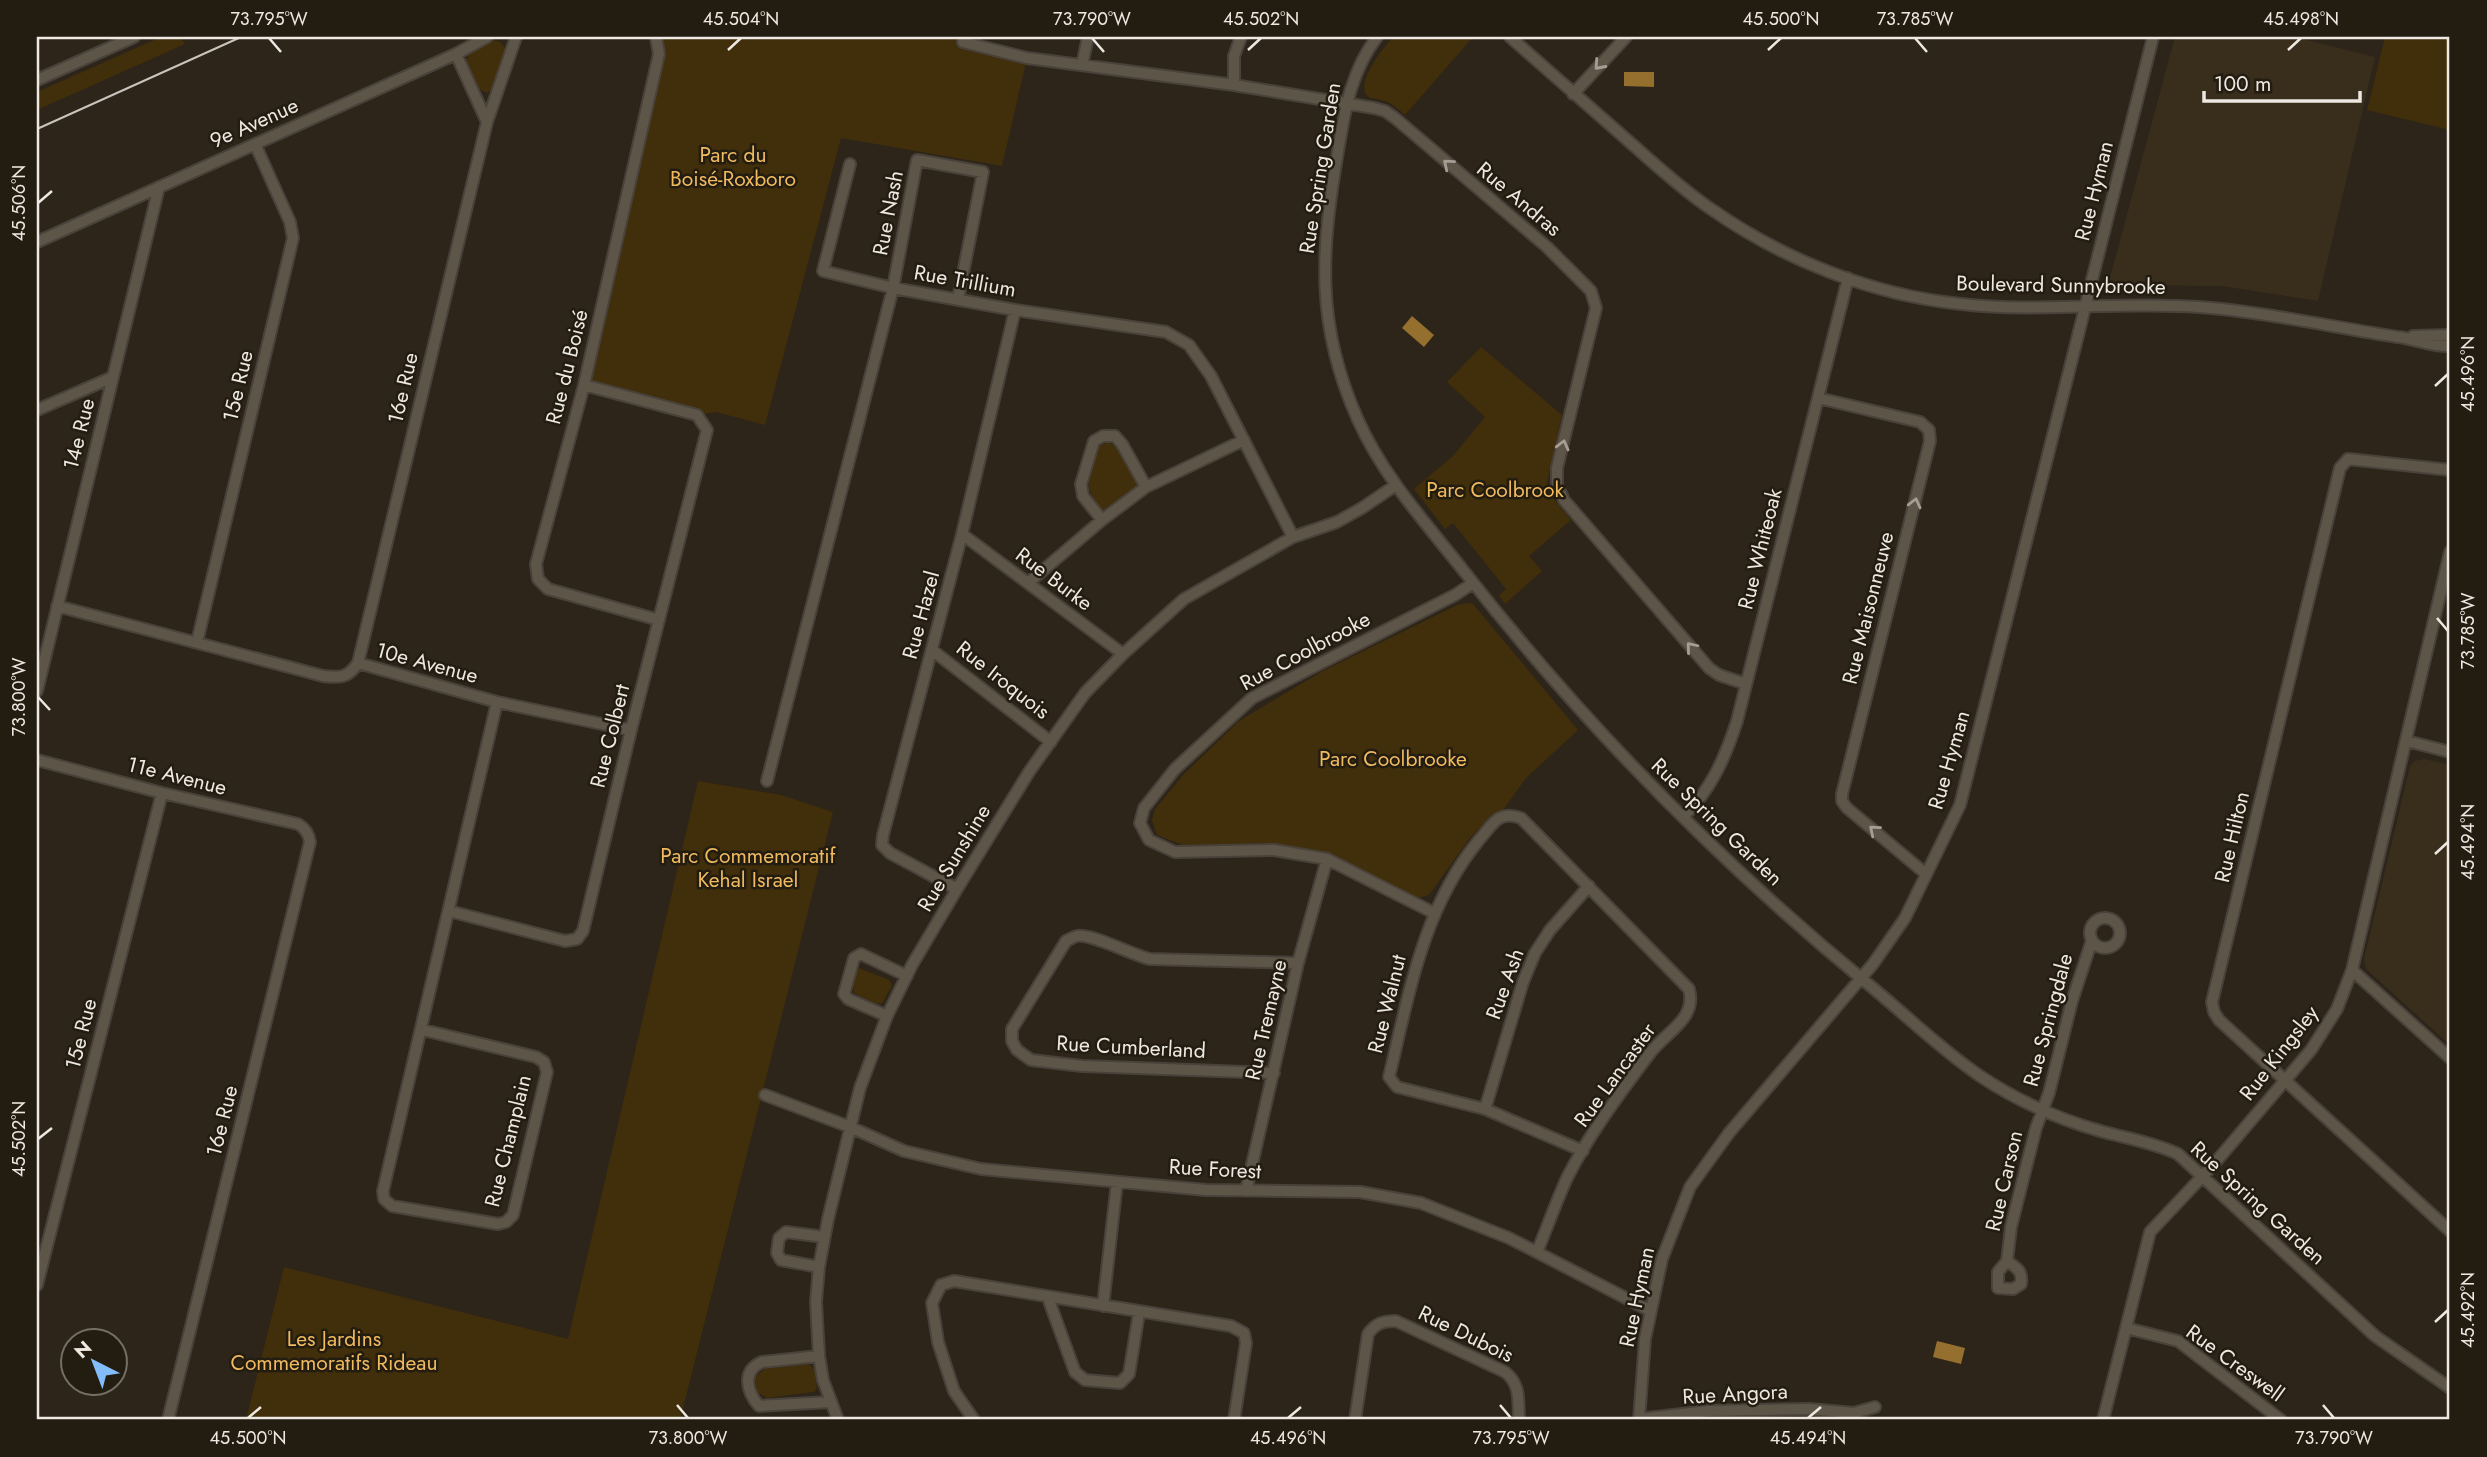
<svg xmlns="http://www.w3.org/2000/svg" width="2487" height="1457" font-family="Jost,sans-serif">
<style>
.built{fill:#392e1c}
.green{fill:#412e0a}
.water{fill:#946f2e}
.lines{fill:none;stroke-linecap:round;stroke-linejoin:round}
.minor-casing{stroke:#49423a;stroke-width:14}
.minor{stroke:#5e5549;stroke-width:10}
.tram{stroke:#cac4bd;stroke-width:2}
.oneway{stroke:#a69e95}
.ticks{fill:none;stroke:#ede8e1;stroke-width:2.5}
.labels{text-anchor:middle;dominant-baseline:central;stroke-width:5;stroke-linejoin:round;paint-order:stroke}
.street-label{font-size:21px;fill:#ede8e1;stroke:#231c11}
.park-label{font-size:21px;fill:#f0ba5f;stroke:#231c11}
.neatline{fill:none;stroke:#ede8e1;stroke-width:2.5}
.ticks-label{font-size:18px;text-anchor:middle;fill:#ede8e1}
</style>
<rect width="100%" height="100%" fill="#2d251a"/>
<path class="built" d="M2175,37H2294L2375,57L2318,301L2222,286L2108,285Z
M2424,759L2450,765V1045L2366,969L2364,959L2410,766L2415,761Z"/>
<path class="green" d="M161,37H180L185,44L37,110V92Z
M656,37H964L1027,58L1002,166L841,138L765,425L716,412L697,415L584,385L659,54Z
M1393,37H1473L1405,115C1398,109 1392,103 1382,100C1379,99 1375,99 1371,98C1350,89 1384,47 1393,37Z
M2385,37H2450V130L2367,110Z
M492,40C500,41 503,43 506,51L492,89L487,93C479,90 475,85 471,77C459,53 473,51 492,40Z
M1481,347L1562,415L1547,483L1552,497L1571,520L1529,556L1542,571L1505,604L1499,596L1506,589L1453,523L1445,529L1414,489L1453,456L1485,417L1447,382Z
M1108,442L1121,450L1140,485L1101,512C1082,482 1088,480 1098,447Z
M1467,603L1473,604L1578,730L1526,778L1503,810L1492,815L1470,838L1429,895L1418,898L1327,853L1273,843L1183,845L1157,835L1152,820L1155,809L1184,774L1239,721L1321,672L1457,605Z
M698,781L781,795L833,812L680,1420H246L284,1267L568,1339Z
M859,968L889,980L892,985L882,1004L874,1003L854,993C853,985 853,974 859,968Z
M808,1364L814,1368L817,1388L814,1392L767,1398L757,1392L755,1377L765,1369Z"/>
<path class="water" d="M1624,72H1654V87L1624,86Z
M1412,316L1434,335L1424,347L1402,328Z
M1937,1341L1965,1348L1961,1364L1933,1357Z"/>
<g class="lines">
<defs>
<path id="minor" d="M656,37L659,54L584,385L536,564L538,579L548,589L659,620
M964,37L963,42L1027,58L1234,85L1374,108L1385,111L1395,118L1547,247L1591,291L1596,308L1557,468V485L1564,500L1709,668L1719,675L1746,684
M1377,37C1351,71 1345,110 1338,151C1321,251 1315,324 1358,420C1383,476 1425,522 1463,570C1582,722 1718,861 1868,984C1905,1014 1940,1049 1980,1076C2016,1100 2056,1118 2097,1130C2124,1138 2153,1142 2178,1154L2375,1336L2450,1388
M1510,37C1551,73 1592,109 1633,145C1658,167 1683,190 1711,209C1784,260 1872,295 1961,304C2040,313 2120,301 2199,307C2266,312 2332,327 2398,337C2416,339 2432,347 2450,346
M456,54L487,122
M1082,65L1088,37
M37,80L134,37
M1234,85V56L1241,37
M1573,94L1626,37
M850,164L823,271L893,288L917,160L983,172L958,299
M37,242L456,54L487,37
M2413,336L2450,335
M1818,398L1920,422L1929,430L1930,441L1842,794V801L1847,808L1926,874
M37,410L113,377
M2450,470L2348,459L2340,468L2212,1002L2214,1012L2219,1020L2450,1231
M1146,487L1244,440
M962,534L1123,654
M1028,583L1102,520L1146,487L1122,444L1115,436H1103L1094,441L1081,484L1083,496L1102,520
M57,606L323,676C340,678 348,678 358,663L487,122L516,37
M197,642L293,238L290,222L255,144
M932,650L1051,742
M358,663L497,702L631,730
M37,691L159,187
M2407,741L2450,752
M37,760L162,793L298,824C305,828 309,834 310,842L168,1420
M767,781L893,288L1015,310L1166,332L1189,345L1211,376L1293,537
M1683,817C1711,790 1725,758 1737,721L1848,278
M957,889L890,853L882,845L883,835L962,534L1015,310
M449,911L565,941L577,939L583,931L631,730L707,430L697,415L584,385
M1434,913L1327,859L1274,850L1175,852L1149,840L1140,823L1144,808L1175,769L1252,698L1455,595L1473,583
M2090 933a15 15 0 1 1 30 0a15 15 0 1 1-30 0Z
M2352,970L2450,1058
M887,1016L848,999L844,994L854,958L861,954L907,976
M423,1030L536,1057L544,1062L547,1072L513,1215L506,1222L498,1224L392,1206L384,1199L383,1191L497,702
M1274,1073L1082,1066L1031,1060L1017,1050L1012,1041V1029L1066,941C1070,939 1073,937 1077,936C1091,933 1132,955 1150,959L1298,963
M765,1095L850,1127L904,1151L981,1169L1206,1190L1360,1192L1421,1203L1509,1238L1651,1311
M1485,1109L1523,982L1535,953L1550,930L1589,886
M1246,1191L1298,963L1327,859
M1537,1252C1547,1228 1556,1202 1567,1178C1589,1134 1621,1092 1650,1053C1667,1031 1697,1019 1689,989L1521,818C1498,810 1493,824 1479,840C1423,908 1409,994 1389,1077L1397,1087L1485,1109L1583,1151
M2007,1261C2017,1268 2023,1271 2021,1284L2013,1289L1998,1288V1272L2007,1261L2011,1227L2036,1128L2049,1093L2072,1001L2092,940
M819,1267L781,1260L777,1253L779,1238L786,1232L824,1237
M37,1285L162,793
M1048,1298L1075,1372L1085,1380L1120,1383L1129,1374L1139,1313
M1103,1306L1117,1182
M2126,1328L2178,1341L2281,1420
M819,1356L762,1362C741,1371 747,1392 759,1406L830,1402
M1639,1419L1708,1411L1809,1409L1854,1413L1875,1407
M838,1420L823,1380L819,1356L816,1302L819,1267L828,1219L860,1088L887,1016L912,965L957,889L1029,772L1085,693L1123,654L1184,599L1293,537L1337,522L1362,508L1396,485
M974,1420L954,1391L938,1342L932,1303L941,1285L954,1281L1231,1326L1244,1333L1246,1343L1234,1420
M1355,1420L1368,1334C1376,1323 1383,1321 1396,1321L1505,1372C1521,1384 1518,1402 1519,1420
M1639,1420L1645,1339L1662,1259L1690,1187L1729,1133L1873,964L1905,918L1960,805L2153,37
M2103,1420L2150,1232L2214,1164L2311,1050L2337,1009L2352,970L2450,552"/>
</defs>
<use href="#minor" class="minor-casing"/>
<use href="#minor" class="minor"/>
<path class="tram" d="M37,129L241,37"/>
</g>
<defs><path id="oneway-chevron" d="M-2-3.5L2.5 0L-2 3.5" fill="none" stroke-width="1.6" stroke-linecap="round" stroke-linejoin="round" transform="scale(1.75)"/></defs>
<g class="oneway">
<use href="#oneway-chevron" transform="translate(1599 65) rotate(132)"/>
<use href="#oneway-chevron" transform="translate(1448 164) rotate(-140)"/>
<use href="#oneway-chevron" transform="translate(1563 445) rotate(-76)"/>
<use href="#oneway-chevron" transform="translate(1915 503) rotate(-76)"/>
<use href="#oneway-chevron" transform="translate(1691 647) rotate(-130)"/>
<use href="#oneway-chevron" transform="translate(1874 830) rotate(-140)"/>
</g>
<path class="ticks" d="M269,38L281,52M1092,38L1104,52M1915,38L1927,52M728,50L741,38M1248,50L1261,38M1768,50L1781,38M2288,50L2301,38M38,203L52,191M2435,386L2448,374M2437,618L2448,631M38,697L50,710M2435,854L2448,842M38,1139L52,1128M2435,1322L2448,1310M677,1405L688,1418M1500,1405L1511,1418M2323,1405L2334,1418M248,1418L261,1407M1288,1418L1301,1407M1808,1418L1821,1407"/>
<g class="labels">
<g class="street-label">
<text transform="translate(254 123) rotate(-24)">9e Avenue</text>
<text transform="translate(1320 168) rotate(-81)">Rue Spring Garden</text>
<text transform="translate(2094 191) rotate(-76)">Rue Hyman</text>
<text transform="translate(1519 199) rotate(40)">Rue Andras</text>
<text transform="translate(888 213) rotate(-79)">Rue Nash</text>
<text transform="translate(965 281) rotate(10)">Rue Trillium</text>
<text transform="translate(2061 285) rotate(1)">Boulevard Sunnybrooke</text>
<text transform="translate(567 367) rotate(-76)">Rue du Boisé</text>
<text transform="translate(238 386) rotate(-77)">15e Rue</text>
<text transform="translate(403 388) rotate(-77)">16e Rue</text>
<text transform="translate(79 434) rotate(-76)">14e Rue</text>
<text transform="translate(1760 549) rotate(-76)">Rue Whiteoak</text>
<text transform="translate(1054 579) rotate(37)">Rue Burke</text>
<text transform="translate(1868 608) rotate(-76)">Rue Maisonneuve</text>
<text transform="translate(921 615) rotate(-75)">Rue Hazel</text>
<text transform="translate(1305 651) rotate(-28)">Rue Coolbrooke</text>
<text transform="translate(427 663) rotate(15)">10e Avenue</text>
<text transform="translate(1003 680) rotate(38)">Rue Iroquois</text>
<text transform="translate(610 736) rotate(-76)">Rue Colbert</text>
<text transform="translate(1949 760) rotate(-74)">Rue Hyman</text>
<text transform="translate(177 776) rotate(14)">11e Avenue</text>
<text transform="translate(1717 822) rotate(44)">Rue Spring Garden</text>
<text transform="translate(2232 837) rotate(-77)">Rue Hilton</text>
<text transform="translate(954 858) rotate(-59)">Rue Sunshine</text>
<text transform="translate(1505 984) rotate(-70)">Rue Ash</text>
<text transform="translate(1387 1004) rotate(-76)">Rue Walnut</text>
<text transform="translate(1266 1020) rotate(-77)">Rue Tremayne</text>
<text transform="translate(2048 1020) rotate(-75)">Rue Springdale</text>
<text transform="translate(81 1034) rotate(-76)">15e Rue</text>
<text transform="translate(1131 1047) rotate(3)">Rue Cumberland</text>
<text transform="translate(2279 1053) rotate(-52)">Rue Kingsley</text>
<text transform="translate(1615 1075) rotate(-54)">Rue Lancaster</text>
<text transform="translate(222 1121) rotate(-76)">16e Rue</text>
<text transform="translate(508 1141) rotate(-76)">Rue Champlain</text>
<text transform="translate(1215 1169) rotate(3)">Rue Forest</text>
<text transform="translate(2004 1181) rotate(-77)">Rue Carson</text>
<text transform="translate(2258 1203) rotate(42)">Rue Spring Garden</text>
<text transform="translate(1637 1297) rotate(-78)">Rue Hyman</text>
<text transform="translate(1466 1334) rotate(26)">Rue Dubois</text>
<text transform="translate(2235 1363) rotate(36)">Rue Creswell</text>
<text transform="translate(1735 1394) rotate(-3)">Rue Angora</text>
</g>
<g class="park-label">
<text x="733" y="155">Parc du<tspan x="733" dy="24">Boisé-Roxboro</tspan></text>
<text x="1495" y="490">Parc Coolbrook</text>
<text x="1393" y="759">Parc Coolbrooke</text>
<text x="748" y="856">Parc Commemoratif<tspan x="748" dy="24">Kehal Israel</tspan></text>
<text x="334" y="1339">Les Jardins<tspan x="334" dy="24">Commemoratifs Rideau</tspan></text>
</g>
</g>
<rect width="2487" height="1457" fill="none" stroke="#231c11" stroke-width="77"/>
<g transform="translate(94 1362) rotate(318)"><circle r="33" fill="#231c11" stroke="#746e64" stroke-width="2"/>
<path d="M0-5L12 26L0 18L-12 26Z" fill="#82bcfa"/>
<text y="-10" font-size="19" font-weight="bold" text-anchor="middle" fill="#ede8e1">N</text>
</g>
<path d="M2204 91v10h156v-10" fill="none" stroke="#ede8e1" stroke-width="3.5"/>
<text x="2214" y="91" font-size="21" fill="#ede8e1" stroke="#231c11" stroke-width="5" paint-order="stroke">100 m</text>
<rect x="38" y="38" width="2410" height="1380" class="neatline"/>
<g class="ticks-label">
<text x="269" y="25">73.795°W</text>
<text x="741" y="25">45.504°N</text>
<text x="1092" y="25">73.790°W</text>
<text x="1261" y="25">45.502°N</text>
<text x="1781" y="25">45.500°N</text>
<text x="1915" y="25">73.785°W</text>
<text x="2301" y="25">45.498°N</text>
<text transform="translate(19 203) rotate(-90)" y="6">45.506°N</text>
<text transform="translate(2468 374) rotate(-90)" y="6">45.496°N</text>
<text transform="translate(2468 631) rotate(-90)" y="6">73.785°W</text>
<text transform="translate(19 697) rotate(-90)" y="6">73.800°W</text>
<text transform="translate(2468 842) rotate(-90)" y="6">45.494°N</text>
<text transform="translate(19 1139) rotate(-90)" y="6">45.502°N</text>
<text transform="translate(2468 1310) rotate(-90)" y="6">45.492°N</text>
<text x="248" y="1444">45.500°N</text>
<text x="688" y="1444">73.800°W</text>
<text x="1288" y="1444">45.496°N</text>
<text x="1511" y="1444">73.795°W</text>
<text x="1808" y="1444">45.494°N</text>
<text x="2334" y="1444">73.790°W</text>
</g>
</svg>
